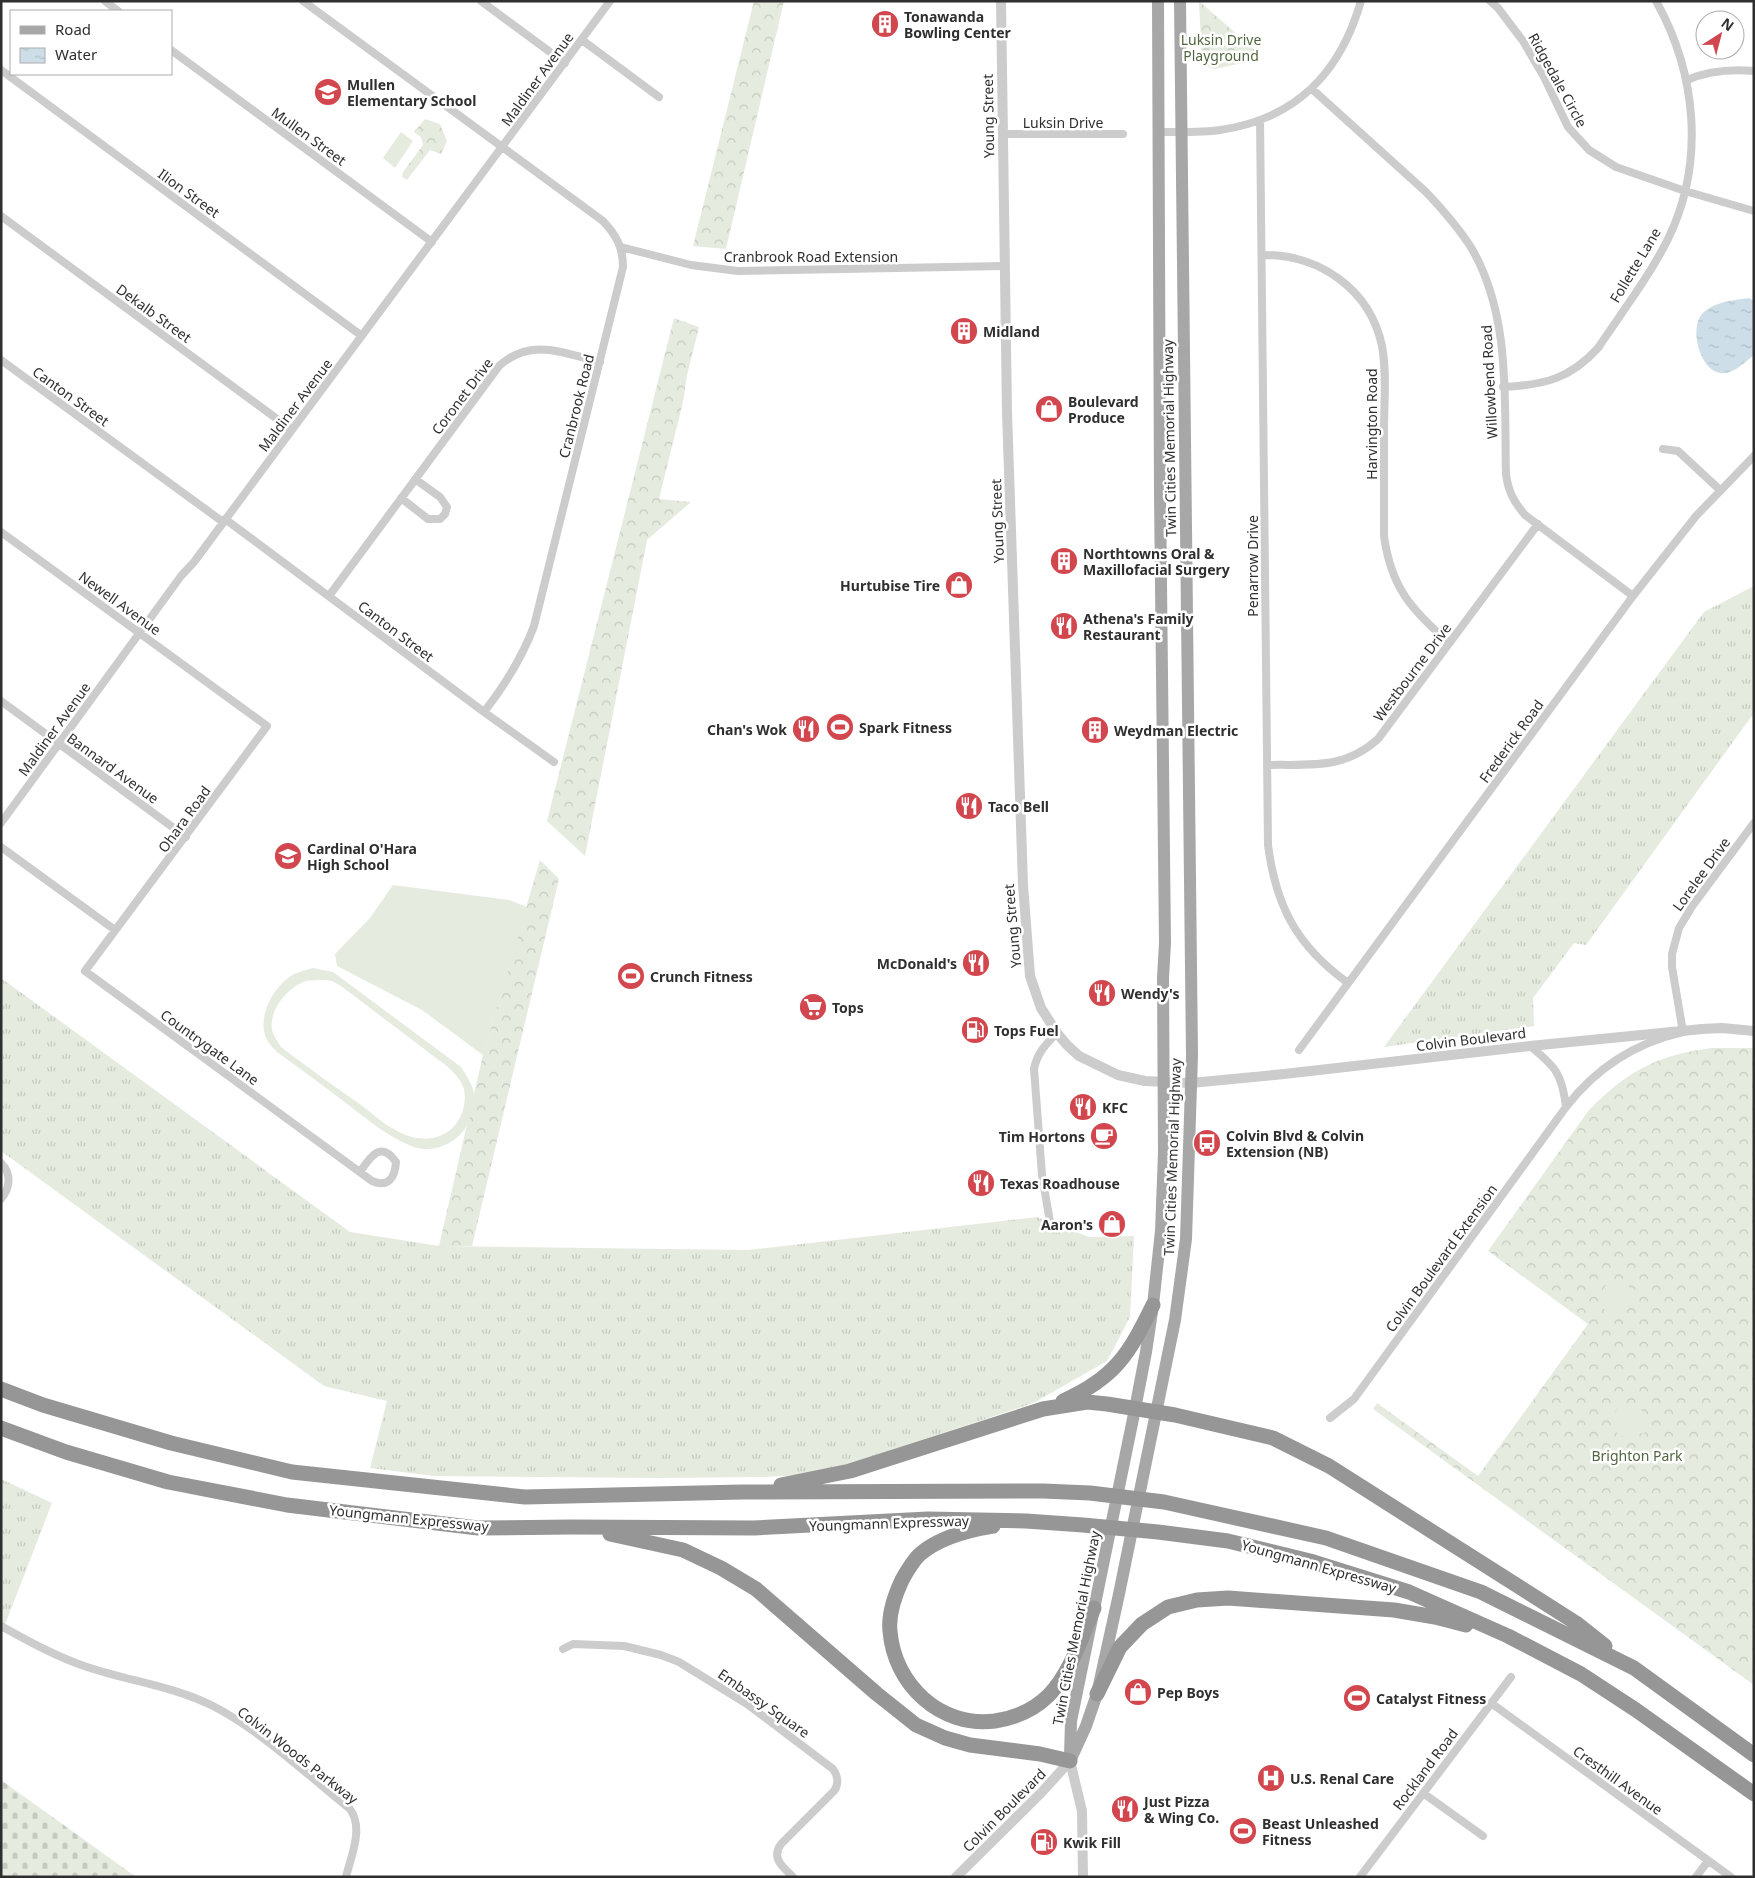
<svg xmlns="http://www.w3.org/2000/svg" width="1755" height="1878" font-family="'Noto Sans',sans-serif">
<style>
.grass{fill:url(#grass-tufts)}
.forest{fill:url(#forest-crowns)}
.cemetery{fill:url(#cemetery-stones)}
.pitch{fill:#e5ebdf;fill-rule:evenodd}
.water{fill:url(#water-ripples)}
.lines{fill:none;stroke-linecap:round;stroke-linejoin:round}
.minor{stroke:#ccc;stroke-width:8}
.tertiary{stroke:#ccc;stroke-width:10}
.primary{stroke:#a7a7a7;stroke-width:12}
.motorway{stroke:#969696;stroke-width:15}
.labels{text-anchor:middle;dominant-baseline:central;stroke-width:5;stroke-linejoin:round;paint-order:stroke}
.poi-label{font-size:14px;font-weight:bold;fill:#2f2f2f;stroke:#fff;text-anchor:start}
.park-label{font-size:14px;fill:#526641;stroke:#fff}
.street-label{font-size:14px;fill:#2f2f2f;stroke:#fff}
</style>
<defs>
<pattern id="grass-tufts" width="24" height="20" patternUnits="userSpaceOnUse" patternTransform="scale(1.25)"><rect width="24" height="20" fill="#e5ebdf"/><path d="M3 7l-1-3M5 7V3M7 7l1-3M15 17l-1-3M17 17v-4M19 17l1-3" fill="none" stroke="#c5cac0"/></pattern>
<pattern id="forest-crowns" width="20" height="18" patternUnits="userSpaceOnUse" patternTransform="scale(1.25)"><rect width="20" height="18" fill="#e5ebdf"/><path d="M2 6a3 3 0 1 1 6 0M12 15a3 3 0 1 1 6 0" fill="none" stroke="#c5cac0"/></pattern>
<pattern id="cemetery-stones" width="16" height="16" patternUnits="userSpaceOnUse" patternTransform="scale(1.25)"><rect width="16" height="16" fill="#e5ebdf"/><path d="M2 7V4a2 2 0 0 1 4 0v3zM10 15v-3a2 2 0 0 1 4 0v3z" fill="#c5cac0"/></pattern>
<pattern id="water-ripples" width="26" height="14" patternUnits="userSpaceOnUse" patternTransform="scale(1.25)"><rect width="26" height="14" fill="#cddee8"/><path d="M2 4q2-2 4 0t4 0M15 11q2-2 4 0t4 0" fill="none" stroke="#b0bfc7"/></pattern>
</defs>
<rect width="100%" height="100%" fill="#fff"/>
<path class="grass" d="M1754,586V715L1751,717L1586,945L1574,943L1533,998L1534,1026L1384,1047L1704,612Z
M1,978L350,1232L439,1246L748,1250L1037,1217L1089,1237L1134,1236L1130,1317L1107,1361L1037,1401L1025,1406L833,1469L802,1475L765,1477L658,1478L434,1476L370,1468L387,1401L324,1386L1,1151Z
M1,1479L52,1503L1,1635Z"/>
<path class="forest" d="M754,1H784L726,249L693,246Z
M1199,1L1257,52L1247,62L1215,69L1202,65Z
M425,119L440,124L447,141L441,154L430,150L407,180L402,177L403,172L423,145L421,137L414,132Z
M674,318L699,327L687,375L683,402L659,499L691,502L647,540L585,856L547,821Z
M540,860L559,879L472,1246H439L483,1055Z
M1712,1048H1754V1685L1373,1409L1377,1403L1478,1476L1588,1324L1488,1251L1589,1110C1629,1070 1657,1055 1712,1048Z"/>
<path class="cemetery" d="M1,1780L136,1877H1Z"/>
<path class="pitch" d="M401,132L413,141L395,168L383,158Z
M393,885L509,900L527,907L483,1055L422,1010L337,966L335,954L370,918Z
M313,968L333,972L461,1067C475,1089 480,1098 468,1123C461,1139 442,1150 424,1149C399,1147 362,1115 342,1100C321,1084 299,1068 277,1052C274,1049 270,1045 267,1040C256,1019 273,987 291,976C297,972 306,970 313,968ZM326,980L332,981L341,986L448,1067C463,1082 468,1089 463,1110C456,1133 435,1143 412,1137C393,1132 376,1117 361,1105C334,1086 307,1067 281,1047C278,1042 273,1035 272,1030C269,1009 288,987 306,981C312,980 320,980 326,980Z
M1621,1279C1623,1280 1626,1280 1628,1283C1632,1290 1627,1309 1621,1314C1603,1315 1602,1309 1601,1293L1607,1284Z
M1625,1405C1637,1403 1648,1413 1650,1425L1644,1433C1637,1433 1629,1437 1623,1436C1614,1434 1609,1420 1615,1412C1617,1409 1622,1407 1625,1405Z"/>
<path class="water" d="M1749,298L1754,301V355C1745,362 1733,375 1720,373C1700,370 1689,329 1702,314C1713,302 1734,300 1749,298Z"/>
<g class="lines">
<path class="minor" d="M105,1L118,11
M303,1L603,221C617,236 623,248 623,267L534,626C522,658 505,685 484,712
M481,1L565,63
M1490,1L1498,8L1523,41L1544,77L1568,127L1589,150L1616,167L1685,191L1754,211
M582,40L659,97
M171,50L432,242
M1,70L362,336
M1687,80C1708,71 1731,69 1754,71
M1312,89L1426,192C1443,210 1459,228 1472,249C1511,317 1504,399 1506,474C1508,491 1514,502 1525,515L1633,596
M1260,120L1268,845C1276,907 1297,946 1348,983
M1158,132C1178,132 1200,133 1220,130C1296,119 1340,74 1361,1
M1002,134H1123
M1,216L292,430
M621,247L691,265L738,271L1004,266
M1262,255C1319,254 1370,289 1382,346C1387,373 1384,402 1384,429C1384,465 1384,500 1384,536C1391,588 1412,610 1449,643
M1,360L223,522
M1503,387C1544,385 1570,379 1598,348C1622,312 1649,277 1668,239C1705,163 1697,74 1656,1
M1663,449L1678,451L1720,490
M401,498L428,519H440L445,514L447,507L440,497L415,479
M225,519L484,712L554,762
M1,532L267,726L85,971L372,1181C388,1188 395,1178 396,1162C381,1140 370,1157 360,1172
M329,596L499,366C531,337 563,353 600,362
M1,701L186,837
M1267,765C1310,764 1344,770 1378,739L1538,524
M1,823L181,576L194,562L610,1
M1,847L115,930
M1530,1046C1556,1067 1562,1074 1566,1107
M1299,1050L1633,596L1696,516L1754,456
M1,1163C12,1174 10,1188 1,1199
M1051,1228L1042,1175L1034,1069C1037,1053 1046,1044 1057,1033
M1330,1418L1354,1399L1566,1107C1596,1068 1635,1043 1683,1032L1672,967V954L1679,928L1693,905L1754,823
M1,1626C28,1641 57,1657 87,1667C129,1681 173,1686 213,1706C260,1730 309,1776 350,1809C364,1828 351,1856 346,1877
M563,1649L573,1644L624,1646L661,1655L679,1662L747,1704L833,1769C838,1776 839,1784 834,1791L781,1844C771,1858 782,1866 793,1877
M1491,1703L1731,1877
M1423,1793L1483,1836
M1360,1877L1511,1677
M1696,1877L1708,1861"/>
<path class="tertiary" d="M1001,1L1007,412L1023,885L1030,976L1041,1008L1057,1033L1067,1045L1079,1056L1118,1075L1145,1081L1191,1083L1284,1074L1530,1046L1702,1029L1722,1028L1754,1031
M1070,1761L1082,1811L1083,1877
M956,1877L1041,1793L1070,1761"/>
<path class="primary" d="M1070,1756L1071,1721L1135,1409L1146,1352L1153,1305L1161,1231L1164,1153L1163,978L1165,943L1160,494L1158,1
M1070,1761L1086,1726L1097,1694L1119,1594L1175,1320L1186,1239L1192,1055L1180,1"/>
<path class="motorway" d="M1,1389L43,1405L171,1443L292,1472L525,1497L742,1492L1043,1491L1090,1493L1164,1502L1326,1538L1481,1592L1634,1668L1754,1755
M1063,1401C1115,1378 1129,1354 1153,1305
M1,1428L66,1452L168,1482L287,1505L478,1528L572,1527L754,1528L928,1519L1026,1521L1083,1525L1158,1532L1228,1541L1310,1561L1409,1592L1508,1636L1581,1674L1636,1710L1754,1794
M781,1485L850,1471L1043,1409L1087,1402L1107,1404L1175,1415L1273,1438L1329,1466L1576,1623L1605,1646
M993,1526C968,1530 938,1538 919,1555C912,1562 907,1571 902,1580C895,1595 888,1613 890,1631C894,1684 940,1728 995,1721C1015,1718 1034,1710 1049,1695C1070,1674 1082,1636 1094,1608
M610,1534L683,1550L721,1568L756,1589L877,1694L916,1725L945,1738L970,1745L1040,1754L1070,1761
M1097,1694L1120,1647L1142,1624L1168,1607L1197,1600L1228,1598L1394,1610L1435,1617L1466,1625"/>
</g>
<defs>
<symbol id="building-disc" viewBox="-11 -11 22 22"><circle r="9.5" fill="#d2464e" stroke="#fff"/><path d="M-4-6H4V6H1V3H-1V6H-4ZM-2.5-4.3h1.7v1.8h-1.7ZM.8-4.3h1.7v1.8H.8ZM-2.5-1h1.7V.8h-1.7ZM.8-1h1.7V.8H.8Z" fill="#fff"/></symbol>
<symbol id="school-disc" viewBox="-11 -11 22 22"><circle r="9.5" fill="#d2464e" stroke="#fff"/><path d="M0-5L7-2L0 1L-7-2ZM-4 1L0 2.5L4 1V4Q0 6-4 4Z" fill="#fff"/></symbol>
<symbol id="shop-disc" viewBox="-11 -11 22 22"><circle r="9.5" fill="#d2464e" stroke="#fff"/><path d="M-5-2.5h2.3a2.7 3.5 0 0 1 5.4 0H5L5.5 6h-11ZM-1.5-2.5h3a1.5 2.3 0 0 0-3 0Z" fill="#fff"/></symbol>
<symbol id="restaurant-disc" viewBox="-11 -11 22 22"><circle r="9.5" fill="#d2464e" stroke="#fff"/><path d="M-5-6h1v4h1v-4h1v4h1v-4h1v5L-1.5 .5V6h-2V.5L-5-1ZM5-6V6H3V1.5H1.5Q1.5-4 5-6Z" fill="#fff"/></symbol>
<symbol id="stadium-disc" viewBox="-11 -11 22 22"><circle r="9.5" fill="#d2464e" stroke="#fff"/><path d="M0-5a6.5 5 0 1 0 0 10a6.5 5 0 1 0 0-10ZM-3.5-1.8h7v3.6h-7Z" fill="#fff"/></symbol>
<symbol id="supermarket-disc" viewBox="-11 -11 22 22"><circle r="9.5" fill="#d2464e" stroke="#fff"/><path d="M-6-5.5h2.5l.6 2H6L4.5 2H-2.5L-4.4-4H-6ZM-1.5 3.2a1.3 1.3 0 1 0 .1 0ZM3 3.2a1.3 1.3 0 1 0 .1 0Z" fill="#fff"/></symbol>
<symbol id="fuel-disc" viewBox="-11 -11 22 22"><circle r="9.5" fill="#d2464e" stroke="#fff"/><path d="M-5.5-6h7V0h2V4h1.3V-2.5L3-4.5l.8-.8L6-3V5H2.5V1h-1V6h-7ZM-4.2-4.7v3.2H.2V-4.7Z" fill="#fff"/></symbol>
<symbol id="cafe-disc" viewBox="-11 -11 22 22"><circle r="9.5" fill="#d2464e" stroke="#fff"/><path d="M-5.5-4.5H6V0H3Q3 3.5 0 3.5H-2.5Q-5.5 3.5-5.5 0ZM3-3.2v2h1.7v-2ZM-6 4.5H4V6H-6Z" fill="#fff"/></symbol>
<symbol id="bus-disc" viewBox="-11 -11 22 22"><circle r="9.5" fill="#d2464e" stroke="#fff"/><path d="M-5-6H5V4H4V6H2V4H-2V6H-4V4H-5ZM-3.5-4V0h7V-4ZM-3.5 1.2v1.5H-2V1.2ZM2 1.2v1.5H3.5V1.2Z" fill="#fff"/></symbol>
<symbol id="hospital-disc" viewBox="-11 -11 22 22"><circle r="9.5" fill="#d2464e" stroke="#fff"/><path d="M-5-5h3v3.5h4V-5h3V5h-3V1.5h-4V5h-3Z" fill="#fff"/></symbol>
</defs>
<g fill-rule="evenodd">
<use href="#building-disc" x="869" y="8" width="32" height="32"/>
<use href="#school-disc" x="312" y="76" width="32" height="32"/>
<use href="#building-disc" x="948" y="315" width="32" height="32"/>
<use href="#shop-disc" x="1033" y="393" width="32" height="32"/>
<use href="#building-disc" x="1048" y="545" width="32" height="32"/>
<use href="#shop-disc" x="943" y="569" width="32" height="32"/>
<use href="#restaurant-disc" x="1048" y="610" width="32" height="32"/>
<use href="#stadium-disc" x="824" y="711" width="32" height="32"/>
<use href="#restaurant-disc" x="790" y="713" width="32" height="32"/>
<use href="#building-disc" x="1079" y="714" width="32" height="32"/>
<use href="#restaurant-disc" x="953" y="790" width="32" height="32"/>
<use href="#school-disc" x="272" y="840" width="32" height="32"/>
<use href="#restaurant-disc" x="960" y="947" width="32" height="32"/>
<use href="#stadium-disc" x="615" y="960" width="32" height="32"/>
<use href="#restaurant-disc" x="1086" y="977" width="32" height="32"/>
<use href="#supermarket-disc" x="797" y="991" width="32" height="32"/>
<use href="#fuel-disc" x="959" y="1014" width="32" height="32"/>
<use href="#restaurant-disc" x="1067" y="1091" width="32" height="32"/>
<use href="#cafe-disc" x="1088" y="1120" width="32" height="32"/>
<use href="#bus-disc" x="1191" y="1127" width="32" height="32"/>
<use href="#restaurant-disc" x="965" y="1167" width="32" height="32"/>
<use href="#shop-disc" x="1096" y="1208" width="32" height="32"/>
<use href="#shop-disc" x="1122" y="1676" width="32" height="32"/>
<use href="#stadium-disc" x="1341" y="1682" width="32" height="32"/>
<use href="#hospital-disc" x="1255" y="1762" width="32" height="32"/>
<use href="#restaurant-disc" x="1109" y="1793" width="32" height="32"/>
<use href="#stadium-disc" x="1227" y="1815" width="32" height="32"/>
<use href="#fuel-disc" x="1028" y="1826" width="32" height="32"/>
</g>
<g class="labels">
<g class="poi-label">
<text x="904" y="16">Tonawanda<tspan x="904" dy="16">Bowling Center</tspan></text>
<text x="347" y="84">Mullen<tspan x="347" dy="16">Elementary School</tspan></text>
<text x="983" y="331">Midland</text>
<text x="1068" y="401">Boulevard<tspan x="1068" dy="16">Produce</tspan></text>
<text x="1083" y="553">Northtowns Oral &amp;<tspan x="1083" dy="16">Maxillofacial Surgery</tspan></text>
<text x="940" y="585" text-anchor="end">Hurtubise Tire</text>
<text x="1083" y="618">Athena's Family<tspan x="1083" dy="16">Restaurant</tspan></text>
<text x="859" y="727">Spark Fitness</text>
<text x="787" y="729" text-anchor="end">Chan's Wok</text>
<text x="1114" y="730">Weydman Electric</text>
<text x="988" y="806">Taco Bell</text>
<text x="307" y="848">Cardinal O'Hara<tspan x="307" dy="16">High School</tspan></text>
<text x="957" y="963" text-anchor="end">McDonald's</text>
<text x="650" y="976">Crunch Fitness</text>
<text x="1121" y="993">Wendy's</text>
<text x="832" y="1007">Tops</text>
<text x="994" y="1030">Tops Fuel</text>
<text x="1102" y="1107">KFC</text>
<text x="1226" y="1135">Colvin Blvd &amp; Colvin<tspan x="1226" dy="16">Extension (NB)</tspan></text>
<text x="1085" y="1136" text-anchor="end">Tim Hortons</text>
<text x="1000" y="1183">Texas Roadhouse</text>
<text x="1093" y="1224" text-anchor="end">Aaron's</text>
<text x="1157" y="1692">Pep Boys</text>
<text x="1376" y="1698">Catalyst Fitness</text>
<text x="1290" y="1778">U.S. Renal Care</text>
<text x="1144" y="1801">Just Pizza<tspan x="1144" dy="16">&amp; Wing Co.</tspan></text>
<text x="1262" y="1823">Beast Unleashed<tspan x="1262" dy="16">Fitness</tspan></text>
<text x="1063" y="1842">Kwik Fill</text>
</g>
<g class="park-label">
<text x="1221" y="39">Luksin Drive<tspan x="1221" dy="16">Playground</tspan></text>
<text x="1637" y="1455">Brighton Park</text>
</g>
<g class="street-label">
<text transform="translate(537 79) rotate(-54)">Maldiner Avenue</text>
<text transform="translate(1558 80) rotate(61)">Ridgedale Circle</text>
<text transform="translate(988 116) rotate(-91)">Young Street</text>
<text x="1063" y="122">Luksin Drive</text>
<text transform="translate(309 136) rotate(36)">Mullen Street</text>
<text transform="translate(189 193) rotate(36)">Ilion Street</text>
<text x="811" y="256">Cranbrook Road Extension</text>
<text transform="translate(1635 265) rotate(-59)">Follette Lane</text>
<text transform="translate(154 313) rotate(36)">Dekalb Street</text>
<text transform="translate(1489 382) rotate(-93)">Willowbend Road</text>
<text transform="translate(71 396) rotate(36)">Canton Street</text>
<text transform="translate(462 396) rotate(-53)">Coronet Drive</text>
<text transform="translate(295 405) rotate(-53)">Maldiner Avenue</text>
<text transform="translate(576 406) rotate(-76)">Cranbrook Road</text>
<text transform="translate(1371 424) rotate(-90)">Harvington Road</text>
<text transform="translate(1169 438) rotate(-91)">Twin Cities Memorial Highway</text>
<text transform="translate(997 521) rotate(-92)">Young Street</text>
<text transform="translate(1252 566) rotate(-90)">Penarrow Drive</text>
<text transform="translate(120 603) rotate(36)">Newell Avenue</text>
<text transform="translate(396 631) rotate(37)">Canton Street</text>
<text transform="translate(1412 672) rotate(-53)">Westbourne Drive</text>
<text transform="translate(54 729) rotate(-54)">Maldiner Avenue</text>
<text transform="translate(1511 741) rotate(-54)">Frederick Road</text>
<text transform="translate(113 768) rotate(36)">Bannard Avenue</text>
<text transform="translate(184 819) rotate(-54)">Ohara Road</text>
<text transform="translate(1701 874) rotate(-54)">Lorelee Drive</text>
<text transform="translate(1012 926) rotate(-95)">Young Street</text>
<text transform="translate(1471 1039) rotate(-7)">Colvin Boulevard</text>
<text transform="translate(210 1047) rotate(36)">Countrygate Lane</text>
<text transform="translate(1172 1157) rotate(-88)">Twin Cities Memorial Highway</text>
<text transform="translate(1441 1258) rotate(-54)">Colvin Boulevard Extension</text>
<text transform="translate(409 1518) rotate(6)">Youngmann Expressway</text>
<text transform="translate(889 1523) rotate(-2)">Youngmann Expressway</text>
<text transform="translate(1319 1566) rotate(16)">Youngmann Expressway</text>
<text transform="translate(1076 1628) rotate(-79)">Twin Cities Memorial Highway</text>
<text transform="translate(764 1703) rotate(35)">Embassy Square</text>
<text transform="translate(298 1755) rotate(38)">Colvin Woods Parkway</text>
<text transform="translate(1425 1769) rotate(-53)">Rockland Road</text>
<text transform="translate(1618 1780) rotate(36)">Cresthill Avenue</text>
<text transform="translate(1004 1810) rotate(-45)">Colvin Boulevard</text>
</g>
</g>
<rect width="1755" height="1878" fill="none" stroke="#2f2f2f" stroke-width="5"/>
<rect x="10" y="10" width="162" height="65" fill="#ffffff" stroke="#acacac"/>
<rect x="20" y="26" width="25" height="8" fill="#a7a7a7" stroke="#acacac"/>
<text x="55" y="35" font-size="15" fill="#2f2f2f">Road</text>
<rect x="20" y="48" width="25" height="15" fill="url(#water-ripples)" stroke="#acacac"/>
<text x="55" y="60" font-size="15" fill="#2f2f2f">Water</text>
<g transform="translate(1720 35) rotate(36)"><circle r="24" fill="#ffffff" stroke="#acacac"/>
<path d="M0-4L9 19L0 12L-9 19Z" fill="#d2464e"/>
<text y="-8" font-size="14" font-weight="bold" text-anchor="middle" fill="#2f2f2f">N</text>
</g>
</svg>
